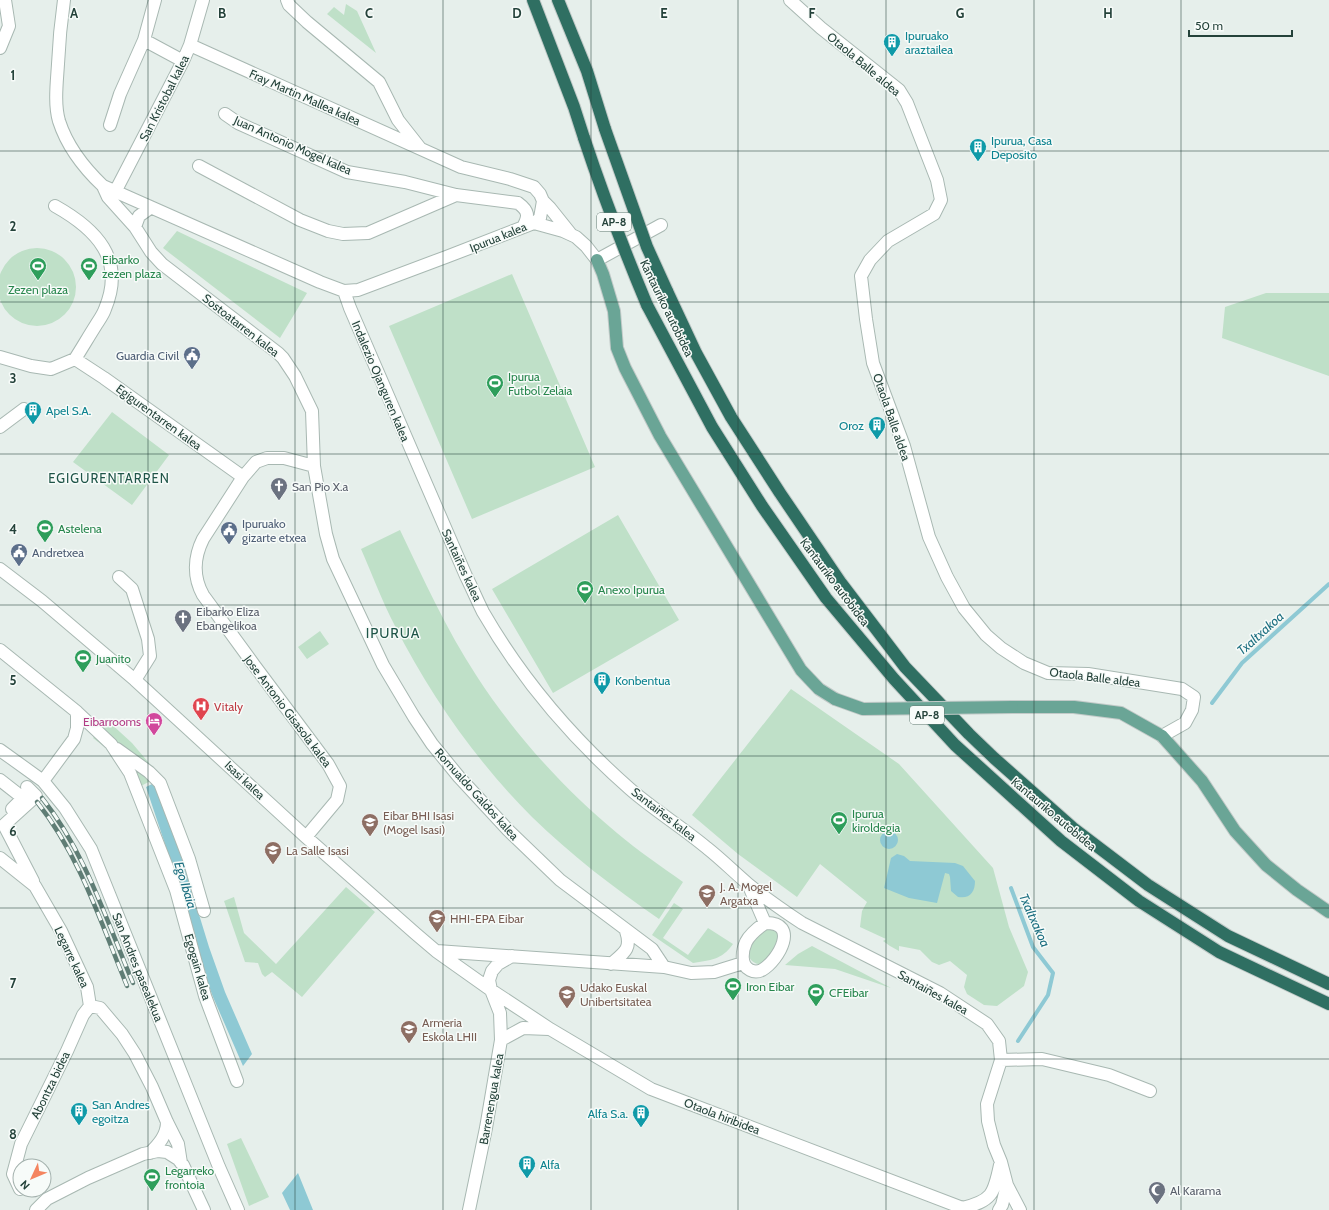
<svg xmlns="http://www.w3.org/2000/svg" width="1329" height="1210" font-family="Cabin,sans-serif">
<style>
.green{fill:#bfe0c8}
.water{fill:#8ec9d4}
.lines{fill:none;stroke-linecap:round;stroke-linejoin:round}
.stream{stroke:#8ec9d4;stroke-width:4}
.minor-casing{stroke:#a8b8b2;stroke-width:14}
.major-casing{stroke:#c2cac8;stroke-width:14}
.highway-casing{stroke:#c2cac8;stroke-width:14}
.minor{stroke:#fff;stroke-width:12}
.major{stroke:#6aa596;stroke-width:12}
.highway{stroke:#2f6f62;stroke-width:12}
.rail-casing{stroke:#5f7d75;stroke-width:4.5}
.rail{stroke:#f7fbf9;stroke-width:3;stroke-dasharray:9;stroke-linecap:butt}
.major-bridge-casing{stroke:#c2cac8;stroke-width:14;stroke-linecap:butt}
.highway-bridge-casing{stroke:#c2cac8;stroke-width:14;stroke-linecap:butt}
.major-bridge{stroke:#6aa596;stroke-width:12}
.highway-bridge{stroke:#2f6f62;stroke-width:12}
.grid{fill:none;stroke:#24423a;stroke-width:1;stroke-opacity:0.55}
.labels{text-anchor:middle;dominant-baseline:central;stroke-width:3;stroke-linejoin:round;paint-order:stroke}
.shield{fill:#f7fbf9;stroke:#637a73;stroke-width:1}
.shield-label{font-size:11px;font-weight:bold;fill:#24423a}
.culture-label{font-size:12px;fill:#0d838f;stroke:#f7fbf9;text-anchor:start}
.street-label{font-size:12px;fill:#24423a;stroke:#f7fbf9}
.leisure-label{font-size:12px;fill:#27864d;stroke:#f7fbf9;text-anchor:start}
.service-label{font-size:12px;fill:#4e5e75;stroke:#f7fbf9;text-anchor:start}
.worship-label{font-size:12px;fill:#5b616d;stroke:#f7fbf9;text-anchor:start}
.health-label{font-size:12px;fill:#be3a42;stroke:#f7fbf9;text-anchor:start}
.hotel-label{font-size:12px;fill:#b23c85;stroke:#f7fbf9;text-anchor:end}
.education-label{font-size:12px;fill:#785e54;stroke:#f7fbf9;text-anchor:start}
.neighbourhood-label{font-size:13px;letter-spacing:1px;fill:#1f5548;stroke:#f7fbf9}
.water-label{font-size:13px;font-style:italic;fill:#1c6f80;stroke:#f7fbf9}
.quarter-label{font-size:14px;letter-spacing:1px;fill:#1f5548;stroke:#f7fbf9}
.grid-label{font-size:13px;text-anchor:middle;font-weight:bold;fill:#24423a;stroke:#f7fbf9;stroke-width:3;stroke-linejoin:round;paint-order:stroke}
</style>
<rect width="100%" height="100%" fill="#e6efeb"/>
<path class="green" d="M346,4L357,11L376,53L327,14L334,7L344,15Z
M177,231L307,293L280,338L163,248Z
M-2 287a39 39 0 1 1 78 0a39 39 0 1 1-78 0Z
M512,274L595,467L472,519L389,326Z
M1266,293H1329V376L1222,338L1225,307Z
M112,412L169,455L132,505L73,462Z
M618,515L679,620L553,693L492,589Z
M400,530C424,580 446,629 476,675C514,734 564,789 617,833C638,851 661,866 683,882L659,919C614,888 571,855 532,817C477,762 430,695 395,626C382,601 372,574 361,549Z
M320,631L329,644L307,659L298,647Z
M791,689L899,764L993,868L1009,927L1028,972L1024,986L997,1006L984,1005L967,994L964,987L967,975L950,961L939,965L932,962L920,950L899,946V951L890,946L883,941L886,939L860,927L862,911L867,902L820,864L797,897L738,854L692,815Z
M108,721L132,743L160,776L139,787L116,756L93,738Z
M346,887L375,912L302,997L272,972L265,977L262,974L258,963L245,962L224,901L234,897L244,933L276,964Z
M674,903L683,909L663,938L688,955L708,928L733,944C722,960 710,960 693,963L652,935Z
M767,929C793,930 768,963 759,964C756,964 753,962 751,960C743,950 759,934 767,929Z
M812,946L891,988L835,969L785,965L798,954Z
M241,1138L269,1197L249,1206L227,1144Z"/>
<path class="water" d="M158,781L209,947L225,992L252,1054L243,1066L213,997L206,978L171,862L146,787Z
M880 840a9 9 0 1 1 18 0a9 9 0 1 1-18 0Z
M897,854L904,856L910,861L955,863L963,866L975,881C975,892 970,899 958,897L951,891L950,877L949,874L945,873L937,903L909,898L884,888L891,858Z
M298,1173L313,1210H290L282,1193Z"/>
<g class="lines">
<path class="stream" d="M1212,703L1242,663L1329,584
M1011,888L1033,947L1053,973L1048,995L1018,1041"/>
<defs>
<path id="minor" d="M64,0C61,21 59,42 58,64C57,81 54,104 59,121C67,146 84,168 103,186L320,282L344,291L358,290L446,257L534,223L563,231L576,237L586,246L597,260L661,225
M287,0L289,5L307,22L379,82L398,120L420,148
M790,0L821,28L899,90L907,103L937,180L941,200L934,214L888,241L870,260L861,276L866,319L873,363L904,446L929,537L947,577L964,608L986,635L1001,648L1024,663L1048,673L1088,674L1182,689L1194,697L1192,710L1185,723L1162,736
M144,40L155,0
M190,45L461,167L510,179L534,187L540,194L543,201L540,218L534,223
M0,48L9,26L5,0
M225,114L238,123L347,172L405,182L456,195L518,203C529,211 529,216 523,227
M110,125L120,94L144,40L183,61
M199,166L300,220L328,231L343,234L368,233L456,195
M103,186L108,197L135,227L151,252L162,264L278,353L283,358L295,376L312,411L314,466L326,534L333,559L383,665L414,717L432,744L459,777L508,830L560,880L652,949L664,967
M115,192L183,61L190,45L203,0
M543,201L550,208L570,233
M55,206C96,229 126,259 105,309C103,315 99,320 96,325C89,336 82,348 75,359
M135,227L139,216L150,208
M344,291L350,308L466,576C472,588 477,600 483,612C521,678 572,738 630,789C654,810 682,827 707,848C721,859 734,872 748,884C765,898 784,911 802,923L940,993L987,1024L999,1041L1001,1060L987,1104L988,1121L994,1145L1001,1162L1007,1185L1020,1210
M0,357L31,366L51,369L75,359L104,378L243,477
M0,427L24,409
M0,569L42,601L135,680L306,837L416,934L436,951L491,990L550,1029L651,1089L968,1210
M119,577L132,589L148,639L150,656L135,680
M0,650L77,712V728L74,739L43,781
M77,712L111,744L130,773L176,890L205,996L237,1081
M117,749L149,772L160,783L189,859L204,911
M0,750L43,781L65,808L91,849L219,1167L238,1210
M0,780L23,798L12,809
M27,787L36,796L4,825L33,881
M306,837L337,800L340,786L328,764L254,665L203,595C193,577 194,557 203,539L243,477L256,462L267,458H284L314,466
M0,858L35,886L61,931L87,987L90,1006
M749,886L765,923
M765,923C800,922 779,960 762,970C758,972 754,972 750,970C740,965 742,951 746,942C750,934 758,928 765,923Z
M437,951L664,967L691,973L714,972L743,963
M611,964C624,953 632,949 626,931
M90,1006L100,1008L122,1034L135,1054L152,1087L167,1122L178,1144L181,1163
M501,1040L523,1028L549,1029
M1001,1060L1042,1059L1109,1075L1150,1091
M150,1153C159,1144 167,1135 167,1122
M20,1189L13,1174L21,1144L67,1051L83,1015L90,1006
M962,1208C992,1201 994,1194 1000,1165
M36,1210L47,1199L88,1178L143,1154L158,1151L167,1152L178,1159L183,1165L204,1210
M469,1210L486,1128L501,1040L500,1013L491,990L489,980L492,971L498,964L512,956
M999,1210L1002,1205L1007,1185"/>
<path id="major" d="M597,260L603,274L614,311L617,348L625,368L660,436L801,670L819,689L835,699
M1012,707H1074L1121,713L1162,736L1202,781L1235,831L1266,865L1297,890L1329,912"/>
<path id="highway" d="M533,0L574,107L584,138
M558,0L587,71L605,129
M667,291L696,353L731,417L780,493L841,583L905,667L969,734L994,758L1073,828L1148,885L1228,936L1329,984
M647,305L712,427L762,506L826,598L894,679L955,745L1061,841L1139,901L1219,952L1329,1004"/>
</defs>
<use href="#minor" class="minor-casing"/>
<use href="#major" class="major-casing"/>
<use href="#highway" class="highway-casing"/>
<use href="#minor" class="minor"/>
<use href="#major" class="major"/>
<use href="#highway" class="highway"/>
<defs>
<path id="rail" d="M42,798C85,852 106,919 133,983
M37,802C80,856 101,923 127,986"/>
</defs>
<use href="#rail" class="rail-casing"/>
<use href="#rail" class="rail"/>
<defs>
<path id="major-bridge" d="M835,699L863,709L1012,707"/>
<path id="highway-bridge" d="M605,129L647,247L667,291
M584,138C603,195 624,250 647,305"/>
</defs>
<use href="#major-bridge" class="major-bridge-casing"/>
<use href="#highway-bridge" class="highway-bridge-casing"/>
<use href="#major-bridge" class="major-bridge"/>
<use href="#highway-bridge" class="highway-bridge"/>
</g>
<path class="grid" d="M148,0V1210M295,0V1210M443,0V1210M591,0V1210M738,0V1210M886,0V1210M1034,0V1210M1181,0V1210M0,151H1329M0,302H1329M0,454H1329M0,605H1329M0,756H1329M0,908H1329M0,1059H1329"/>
<defs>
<symbol id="building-pin" viewBox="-11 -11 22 30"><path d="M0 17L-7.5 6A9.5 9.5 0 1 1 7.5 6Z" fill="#0f9aa8" stroke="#f7fbf9"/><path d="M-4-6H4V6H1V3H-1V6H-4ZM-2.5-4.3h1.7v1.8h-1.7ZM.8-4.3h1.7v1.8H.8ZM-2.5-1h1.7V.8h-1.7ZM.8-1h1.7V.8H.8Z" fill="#fff"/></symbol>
<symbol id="stadium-pin" viewBox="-11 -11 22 30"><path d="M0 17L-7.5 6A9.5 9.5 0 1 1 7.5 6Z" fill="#2e9e5b" stroke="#f7fbf9"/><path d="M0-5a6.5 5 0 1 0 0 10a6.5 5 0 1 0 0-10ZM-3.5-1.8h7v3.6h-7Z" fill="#fff"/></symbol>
<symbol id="civic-pin" viewBox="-11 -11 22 30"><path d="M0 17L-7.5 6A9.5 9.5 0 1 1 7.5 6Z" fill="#5c6f8a" stroke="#f7fbf9"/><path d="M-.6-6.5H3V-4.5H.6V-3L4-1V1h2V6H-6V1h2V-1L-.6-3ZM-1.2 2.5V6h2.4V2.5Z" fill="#fff"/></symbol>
<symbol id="church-pin" viewBox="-11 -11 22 30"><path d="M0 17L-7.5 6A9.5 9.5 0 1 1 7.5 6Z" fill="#6b7280" stroke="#f7fbf9"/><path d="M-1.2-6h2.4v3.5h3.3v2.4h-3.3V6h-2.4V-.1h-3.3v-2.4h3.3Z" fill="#fff"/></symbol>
<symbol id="hospital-pin" viewBox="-11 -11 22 30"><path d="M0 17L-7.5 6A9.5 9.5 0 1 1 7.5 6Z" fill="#e0444e" stroke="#f7fbf9"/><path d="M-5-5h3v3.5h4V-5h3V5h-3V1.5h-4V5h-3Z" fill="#fff"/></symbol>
<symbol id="hotel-pin" viewBox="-11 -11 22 30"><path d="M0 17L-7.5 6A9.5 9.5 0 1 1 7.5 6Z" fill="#d1479c" stroke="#f7fbf9"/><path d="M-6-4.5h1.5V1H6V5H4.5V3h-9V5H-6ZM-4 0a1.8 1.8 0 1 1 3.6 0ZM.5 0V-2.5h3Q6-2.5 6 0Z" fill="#fff"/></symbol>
<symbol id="school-pin" viewBox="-11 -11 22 30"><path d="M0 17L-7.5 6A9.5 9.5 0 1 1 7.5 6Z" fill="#8d6e63" stroke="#f7fbf9"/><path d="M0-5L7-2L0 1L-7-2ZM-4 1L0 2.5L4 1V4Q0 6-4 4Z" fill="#fff"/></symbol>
<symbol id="university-pin" viewBox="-11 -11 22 30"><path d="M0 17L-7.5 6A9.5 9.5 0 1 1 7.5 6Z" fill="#8d6e63" stroke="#f7fbf9"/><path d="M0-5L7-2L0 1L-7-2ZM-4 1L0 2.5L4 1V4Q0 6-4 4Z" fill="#fff"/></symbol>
<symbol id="mosque-pin" viewBox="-11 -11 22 30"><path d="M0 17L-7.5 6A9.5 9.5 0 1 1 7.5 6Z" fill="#6b7280" stroke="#f7fbf9"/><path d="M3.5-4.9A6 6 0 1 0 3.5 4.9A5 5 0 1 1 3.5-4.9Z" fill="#fff"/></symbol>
</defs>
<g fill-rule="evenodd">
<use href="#building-pin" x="882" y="32" width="20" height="27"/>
<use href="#building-pin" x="968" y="137" width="20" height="27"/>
<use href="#stadium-pin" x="28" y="256" width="20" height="27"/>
<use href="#stadium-pin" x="79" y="256" width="20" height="27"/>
<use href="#civic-pin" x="182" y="345" width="20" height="27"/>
<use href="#stadium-pin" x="485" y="373" width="20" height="27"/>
<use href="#building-pin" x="23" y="400" width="20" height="27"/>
<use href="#building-pin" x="867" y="415" width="20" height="27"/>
<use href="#church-pin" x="269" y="476" width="20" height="27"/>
<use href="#stadium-pin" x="35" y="518" width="20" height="27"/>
<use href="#civic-pin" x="219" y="520" width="20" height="27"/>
<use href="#civic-pin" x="9" y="542" width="20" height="27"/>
<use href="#stadium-pin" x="575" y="579" width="20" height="27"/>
<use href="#church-pin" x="173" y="608" width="20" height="27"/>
<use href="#stadium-pin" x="73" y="648" width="20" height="27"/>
<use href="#building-pin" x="592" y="670" width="20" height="27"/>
<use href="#hospital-pin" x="191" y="696" width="20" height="27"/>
<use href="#hotel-pin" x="144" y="711" width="20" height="27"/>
<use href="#stadium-pin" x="829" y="810" width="20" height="27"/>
<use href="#school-pin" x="360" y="812" width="20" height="27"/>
<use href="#school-pin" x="263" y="840" width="20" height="27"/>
<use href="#school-pin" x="697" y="883" width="20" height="27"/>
<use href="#school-pin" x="427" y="908" width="20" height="27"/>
<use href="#stadium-pin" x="723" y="976" width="20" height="27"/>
<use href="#stadium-pin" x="806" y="982" width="20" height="27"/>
<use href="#university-pin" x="557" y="984" width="20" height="27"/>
<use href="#school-pin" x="399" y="1019" width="20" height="27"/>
<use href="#building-pin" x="69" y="1101" width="20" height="27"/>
<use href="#building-pin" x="631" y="1103" width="20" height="27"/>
<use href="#building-pin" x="517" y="1154" width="20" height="27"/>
<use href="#stadium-pin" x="142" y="1167" width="20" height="27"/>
<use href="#mosque-pin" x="1147" y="1180" width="20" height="27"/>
</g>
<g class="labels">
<g class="shield">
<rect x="597" y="213" width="34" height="18" rx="3"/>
<rect x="910" y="706" width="34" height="18" rx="3"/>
</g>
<g class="shield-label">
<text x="614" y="222">AP-8</text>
<text x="927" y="715">AP-8</text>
</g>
<g class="culture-label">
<text x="905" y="35">Ipuruako<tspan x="905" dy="14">araztailea</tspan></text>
<text x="991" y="140">Ipurua, Casa<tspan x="991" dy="14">Deposito</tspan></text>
<text x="46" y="410">Apel S.A.</text>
<text x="864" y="425" text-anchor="end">Oroz</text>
<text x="615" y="680">Konbentua</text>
<text x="92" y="1104">San Andres<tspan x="92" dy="14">egoitza</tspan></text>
<text x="628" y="1113" text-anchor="end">Alfa S.a.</text>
<text x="540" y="1164">Alfa</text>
</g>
<g class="street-label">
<text transform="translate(864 64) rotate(40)">Otaola Balle aldea</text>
<text transform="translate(305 97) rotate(24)">Fray Martin Mallea kalea</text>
<text transform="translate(164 98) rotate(-63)">San Kristobal kalea</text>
<text transform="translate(293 145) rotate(24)">Juan Antonio Mogel kalea</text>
<text transform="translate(498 237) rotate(-22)">Ipurua kalea</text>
<text transform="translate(667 308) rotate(64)">Kantauriko autobidea</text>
<text transform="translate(241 325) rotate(38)">Sostoatarren kalea</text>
<text transform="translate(381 381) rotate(67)">Indalezio Ojanguren kalea</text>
<text transform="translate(159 417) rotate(36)">Egigurentarren kalea</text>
<text transform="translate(892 417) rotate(71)">Otaola Balle aldea</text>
<text transform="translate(462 565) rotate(65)">Santaiñes kalea</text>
<text transform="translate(835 582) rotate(53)">Kantauriko autobidea</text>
<text transform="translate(1095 677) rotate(7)">Otaola Balle aldea</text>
<text transform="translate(288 711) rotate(53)">Jose Antonio Gisasola kalea</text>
<text transform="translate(245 780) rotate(43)">Isasi kalea</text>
<text transform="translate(477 794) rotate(48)">Romualdo Galdos kalea</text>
<text transform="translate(664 814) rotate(38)">Santaiñes kalea</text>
<text transform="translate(1054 814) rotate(40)">Kantauriko autobidea</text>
<text transform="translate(72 957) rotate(65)">Legarre kalea</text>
<text transform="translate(138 967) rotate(68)">San Andres pasealekua</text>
<text transform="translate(198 967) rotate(74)">Egogain kalea</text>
<text transform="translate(933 992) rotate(29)">Santaiñes kalea</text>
<text transform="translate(50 1085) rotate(-64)">Abontza bidea</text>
<text transform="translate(491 1099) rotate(-80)">Barrenengua kalea</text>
<text transform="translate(722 1116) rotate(21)">Otaola hiribidea</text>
</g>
<g class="leisure-label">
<text x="102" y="259">Eibarko<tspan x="102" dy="14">zezen plaza</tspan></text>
<text x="38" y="289" text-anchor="middle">Zezen plaza</text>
<text x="508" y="376">Ipurua<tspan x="508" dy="14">Futbol Zelaia</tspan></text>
<text x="58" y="528">Astelena</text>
<text x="598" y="589">Anexo Ipurua</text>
<text x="96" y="658">Juanito</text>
<text x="852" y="813">Ipurua<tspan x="852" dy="14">kiroldegia</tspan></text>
<text x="746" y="986">Iron Eibar</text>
<text x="829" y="992">CFEibar</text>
<text x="165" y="1170">Legarreko<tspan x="165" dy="14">frontoia</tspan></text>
</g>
<g class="service-label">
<text x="179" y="355" text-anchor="end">Guardia Civil</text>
<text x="242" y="523">Ipuruako<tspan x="242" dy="14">gizarte etxea</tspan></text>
<text x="32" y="552">Andretxea</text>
</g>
<g class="worship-label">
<text x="292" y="486">San Pio X.a</text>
<text x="196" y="611">Eibarko Eliza<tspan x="196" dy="14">Ebangelikoa</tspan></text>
<text x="1170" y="1190">Al Karama</text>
</g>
<g class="health-label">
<text x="214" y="706">Vitaly</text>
</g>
<g class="hotel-label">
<text x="141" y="721">Eibarrooms</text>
</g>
<g class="education-label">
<text x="383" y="815">Eibar BHI Isasi<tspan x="383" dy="14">(Mogel Isasi)</tspan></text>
<text x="286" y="850">La Salle Isasi</text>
<text x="720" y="886">J. A. Mogel<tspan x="720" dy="14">Argatxa</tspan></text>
<text x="450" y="918">HHI-EPA Eibar</text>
<text x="580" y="987">Udako Euskal<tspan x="580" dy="14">Unibertsitatea</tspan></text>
<text x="422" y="1022">Armeria<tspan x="422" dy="14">Eskola LHII</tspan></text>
</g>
<g class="neighbourhood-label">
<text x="109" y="478">EGIGURENTARREN</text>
</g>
<g class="water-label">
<text transform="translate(1260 633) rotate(-42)">Txaltxakoa</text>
<text transform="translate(186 885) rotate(73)">Ego Ibaia</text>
<text transform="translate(1035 920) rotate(66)">Txaltxakoa</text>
</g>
<g class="quarter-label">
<text x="393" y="633">IPURUA</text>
</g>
</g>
<g class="grid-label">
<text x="74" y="18">A</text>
<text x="222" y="18">B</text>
<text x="369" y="18">C</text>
<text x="517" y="18">D</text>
<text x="664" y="18">E</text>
<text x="812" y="18">F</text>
<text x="960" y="18">G</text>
<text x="1108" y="18">H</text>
<text x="13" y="80">1</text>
<text x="13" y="231">2</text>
<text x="13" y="383">3</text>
<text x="13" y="534">4</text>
<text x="13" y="685">5</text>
<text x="13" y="836">6</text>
<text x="13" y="988">7</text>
<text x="13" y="1139">8</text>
</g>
<g transform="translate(32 1178) rotate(226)"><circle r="19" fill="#f7fbf9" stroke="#a3b1ad"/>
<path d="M0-3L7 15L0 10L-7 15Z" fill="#f4845f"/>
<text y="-6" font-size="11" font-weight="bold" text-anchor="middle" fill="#24423a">N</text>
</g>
<path d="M1189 30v6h103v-6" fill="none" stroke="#24423a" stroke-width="2"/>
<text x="1195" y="30" font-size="12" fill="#24423a" stroke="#f7fbf9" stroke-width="3" paint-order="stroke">50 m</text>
</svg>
